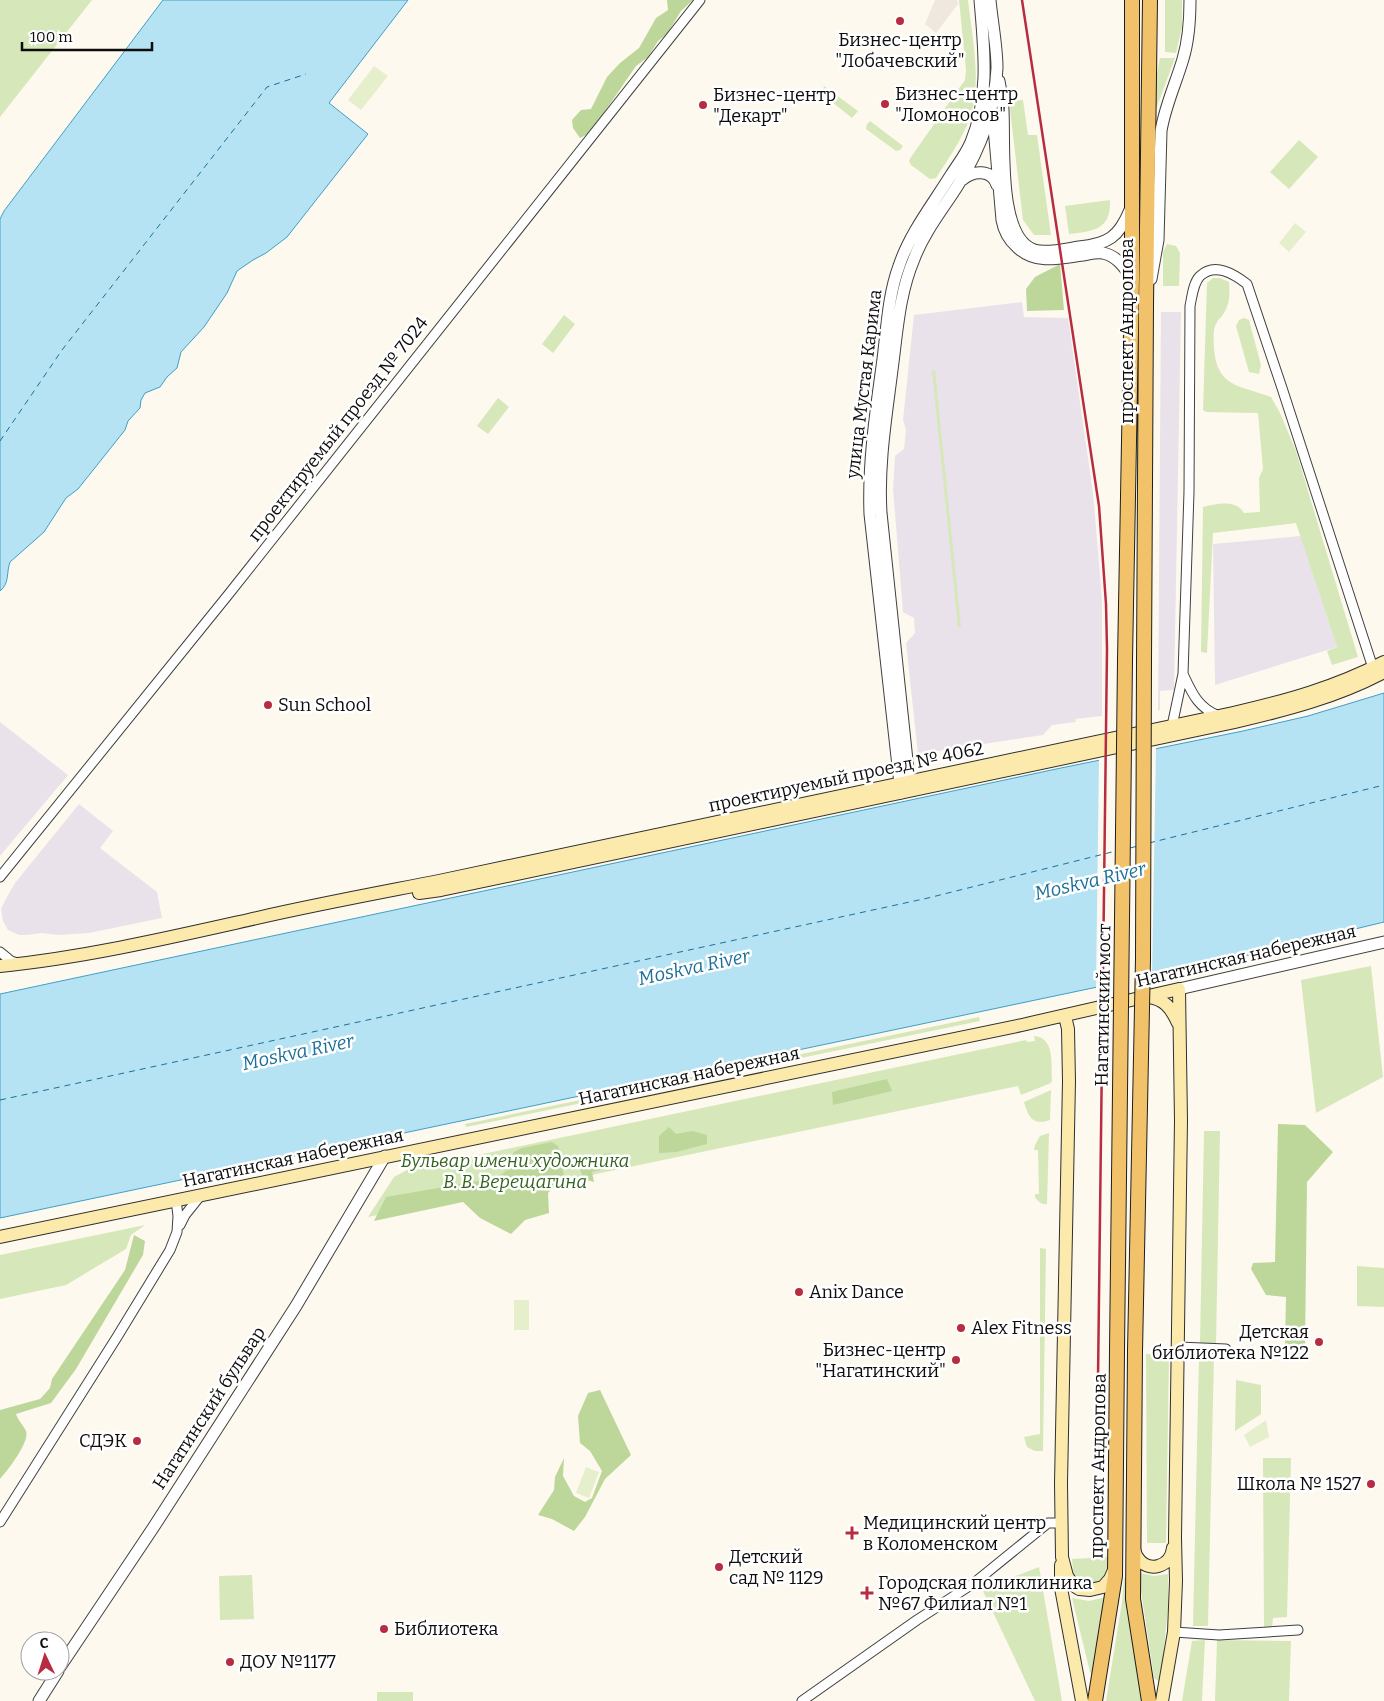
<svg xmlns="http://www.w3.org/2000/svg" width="1384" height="1701" font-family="Bitter,serif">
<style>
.industrial{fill:#e9e2eb}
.green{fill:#d6e7b9}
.forest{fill:#bcd799}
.pitch{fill:#e6efcb}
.plaza{fill:#eee8de}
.water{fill:#b5e3f3;stroke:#3f9fc7}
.pier{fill:#fef9ee}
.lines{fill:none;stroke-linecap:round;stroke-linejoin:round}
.ferry{stroke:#1c7099;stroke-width:1;stroke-dasharray:6 5;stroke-linecap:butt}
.minor-casing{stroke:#404040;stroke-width:11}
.tertiary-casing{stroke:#404040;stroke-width:13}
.secondary-casing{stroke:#2f2f2f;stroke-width:14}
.primary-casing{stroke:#1e1e1e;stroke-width:16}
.minor{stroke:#fff;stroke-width:9}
.tertiary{stroke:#fff;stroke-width:11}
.secondary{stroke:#fbeaac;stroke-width:12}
.primary{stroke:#f2c26a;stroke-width:14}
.rail{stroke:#b72c41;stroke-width:2.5}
.primary-bridge-casing{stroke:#1e1e1e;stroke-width:16;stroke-linecap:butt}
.primary-bridge{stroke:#f2c26a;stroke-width:14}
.poi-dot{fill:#b72c41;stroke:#fff;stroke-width:2}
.labels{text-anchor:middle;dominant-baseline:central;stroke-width:5;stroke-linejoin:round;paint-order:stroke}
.poi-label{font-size:18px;fill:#0d0d0d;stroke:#fff;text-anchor:start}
.street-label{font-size:18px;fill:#0d0d0d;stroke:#fff}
.park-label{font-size:18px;font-style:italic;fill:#356220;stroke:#fff}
.water-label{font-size:19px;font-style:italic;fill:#1c7099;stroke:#fff}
</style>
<rect width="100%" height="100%" fill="#fef9ee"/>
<path class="industrial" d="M1022,302L1024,317L1068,318L1093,493L1099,563L1102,603V716L1075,719L1076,722L1052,725L1043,735L918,754L906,643L915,633L914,618L903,612L893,489L895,456L904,449L906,430L903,420L914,315Z
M1161,312H1181L1174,690L1160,691V710L1158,711Z
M1301,536L1337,647L1215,685L1213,544Z
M0,722L68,775L0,856Z
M79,804L113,831L100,848L157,892L162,918L89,933L58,935L42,933L26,935H19L8,930L3,921L1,909L8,895L15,883Z"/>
<path class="green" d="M0,0H92L0,117Z
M959,0H968C972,35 980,73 973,107C967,133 950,156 936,178L930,179L911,165L909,161L911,157L965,80L966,70Z
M1165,0H1182V27L1176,53L1165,52Z
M1160,58H1175L1156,109L1155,84Z
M824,86L858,111L852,118L822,94Z
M1023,100L1028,135H1037L1051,235H1034L1023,220L1009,101Z
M870,121L903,146L900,150L896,151L866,129L867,124Z
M1299,140L1318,157L1289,189L1270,172Z
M1110,200C1111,230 1094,231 1069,234L1065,206Z
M1167,244L1176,246L1180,253L1179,286H1163V252Z
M1213,278H1220L1229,282C1230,295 1230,305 1222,316C1221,318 1218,319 1217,322C1212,329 1214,340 1214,349C1217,388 1242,386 1271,397L1280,413L1296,451L1358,657L1332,665L1327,651L1337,647L1296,523L1213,533L1207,653L1201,652L1203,507C1216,504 1236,499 1244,513L1260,512L1259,478L1263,469L1258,413L1206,412L1203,410L1207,283Z
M564,315L575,324L553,353L542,344Z
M1244,318L1249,320L1261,365L1259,374L1249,372L1236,326L1239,320Z
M935,370L961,627H958L932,371Z
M498,398L509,407L488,434L477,426Z
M1371,966L1383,1077L1316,1113L1301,980Z
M979,1017L980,1021L466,1127L465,1124Z
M1034,1036C1055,1037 1051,1065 1052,1080L1051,1083L1021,1095L1018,1086L596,1174L516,1196L494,1191L368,1217L394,1177L407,1170L1026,1040L1027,1042L1035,1041Z
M1051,1090L1050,1120C1033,1126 1028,1117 1024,1102Z
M1204,1131H1220L1216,1344L1200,1343Z
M1049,1133L1047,1204C1041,1205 1038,1201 1035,1197V1194H1039L1038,1150H1034L1035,1145L1040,1136Z
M145,1225L131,1235L126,1249L66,1285L0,1299V1255Z
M1040,1248L1046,1249L1043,1451H1035L1027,1447L1024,1437L1040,1434Z
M1357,1266L1384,1268V1307L1357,1306Z
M1146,1354L1169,1355L1166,1543H1147Z
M1199,1355H1214L1208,1626H1193Z
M1236,1380L1261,1385V1414L1235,1431Z
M1263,1458H1291L1287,1617L1273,1618L1272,1628H1264Z
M1108,1557C1107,1577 1103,1585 1081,1582L1073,1572L1072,1559Z
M1039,1567L1062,1701H1035L982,1589Z
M1140,1573L1154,1576L1168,1574V1608L1161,1678L1158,1681L1154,1678L1141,1591Z
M252,1575L254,1619L220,1620L219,1576Z
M1124,1578H1126L1127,1597L1142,1701H1106L1122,1602Z
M1106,1597L1094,1673L1092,1674L1090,1672L1072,1598L1089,1601Z
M1205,1640L1202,1701H1182L1192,1641Z
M1217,1640L1291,1641L1289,1701H1215Z
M377,1692H413V1701H377Z"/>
<path class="forest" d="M667,0H693L681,11L667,34L658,41L648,57L636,66L590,133L580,138L573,128L572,120L581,110L591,109L607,77L620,63L639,48L656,18L668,10Z
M1060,264L1064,310L1027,311L1026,289L1035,277Z
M887,1079L892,1091L833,1105L832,1092Z
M1278,1124L1305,1125L1333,1152L1307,1182L1305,1346L1285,1345L1286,1297L1266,1295L1251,1269L1253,1263L1275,1262Z
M669,1127L676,1134L692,1131L707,1135V1144L676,1152L659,1153V1136Z
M552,1142L558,1146L564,1176L548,1193L549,1213L525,1220L511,1234L480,1218L463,1202L374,1221L386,1197L496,1178L506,1171L514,1152L522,1148Z
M611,1153L613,1167L592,1172L594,1182L583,1179L577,1158Z
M134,1235L145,1241L143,1255L76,1369L51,1403L16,1414C18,1420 23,1425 26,1431C30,1442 7,1471 0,1479V1410L40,1399L50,1388L52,1379L125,1270Z
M600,1390L631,1455L605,1479L585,1517L574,1531L552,1519L538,1515L554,1490L555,1477L564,1458L563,1476L574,1496L585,1502L592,1498L602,1471L590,1451L580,1443L578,1416L588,1393Z"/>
<path class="pitch" d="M374,66L388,76L361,110L348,100Z
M1295,223L1306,232L1289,252L1279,243Z
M514,1300H529V1330H514Z
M1266,1420L1269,1437L1250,1447L1244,1435Z
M586,1467L599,1472L589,1498L576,1493Z"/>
<path class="plaza" d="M935,0H957L958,4L936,33L925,24Z"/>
<path class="water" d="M163,0H408L329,103L368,134L287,237L266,253L253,260L237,271L227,293L204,327L181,352L177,368L167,377L160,387L145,393L141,400L140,408L128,421L125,430L78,489L66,498L44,532L10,562C6,573 10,583 0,591V219L4,211Z
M1384,693V922L1240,957L0,1218V994L1061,768L1243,731L1308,716Z"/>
<path class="pier" d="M1156,747L1152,978L1096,990L1099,758Z"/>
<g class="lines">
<path class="ferry" d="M0,441L62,350L267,87L306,74
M1149,843L1384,785
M1130,848L1138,846
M0,1100L928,898L1116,851"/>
<defs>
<path id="minor" d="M1183,674C1192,693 1198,708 1219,716
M1172,726L1183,674L1189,492L1190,306C1192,297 1193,283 1200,276C1215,262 1234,274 1247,284L1282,388L1373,668
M0,877L228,595L700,0
M0,952L11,961L18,963
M180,1225L185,1215L201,1195
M1178,1347L1226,1349
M0,1522L117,1337L170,1250L177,1232L178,1216L176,1200
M1174,1632L1219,1635L1298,1630
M802,1701L917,1620L974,1583L1048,1523H1061"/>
<path id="tertiary" d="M999,81C1001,91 1003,101 1003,111C1005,143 997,237 1034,250C1046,254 1066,249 1079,247C1108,244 1119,237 1130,210
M993,116L1002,220C1004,231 1008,239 1017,247C1036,265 1059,258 1083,255C1089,254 1097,252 1103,253C1117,256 1124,267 1132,278
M962,180C973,170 992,169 997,185
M1151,279L1158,240L1161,131C1165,106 1176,83 1183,59C1189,39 1190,20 1190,0
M910,789L881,513C878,465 886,418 892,370C897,333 899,294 914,259C924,232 943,209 958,185C981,148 995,111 997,68C997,46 992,22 990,0
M901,793L870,514C868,462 876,411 883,359C887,328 888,296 899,266C910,233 933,204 951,175C958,164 966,154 971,142C990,97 984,48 980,0
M1179,989L1384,942
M60,1667L153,1528L296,1306L385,1156
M39,1701L58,1671"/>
<path id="secondary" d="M419,893L441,890L1235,722C1286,710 1337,697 1384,672
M0,966C87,957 172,937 257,918C318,904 378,893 439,881L1233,713C1286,701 1336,687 1384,662
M1148,997C1165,999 1171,1008 1178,1023
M1065,1016L1068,1029L1069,1081L1061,1483L1062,1557L1067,1576L1073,1585L1079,1589L1090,1590L1103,1587L1110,1579L1114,1570
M0,1237L1022,1025L1179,989L1181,1120L1175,1538L1176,1581L1174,1632L1162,1701
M1133,1545C1134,1549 1135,1554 1137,1557C1148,1574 1171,1567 1173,1548
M1061,1565V1588L1082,1701"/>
<path id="primary" d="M1125,660L1132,278V0
M1144,661L1146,305L1150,0
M1135,1351L1133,1599L1149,1701
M1095,1701L1115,1576L1117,1350"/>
</defs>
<use href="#minor" class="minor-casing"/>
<use href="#tertiary" class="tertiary-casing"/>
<use href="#secondary" class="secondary-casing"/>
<use href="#primary" class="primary-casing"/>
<use href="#minor" class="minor"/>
<use href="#tertiary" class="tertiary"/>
<use href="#secondary" class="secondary"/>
<use href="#primary" class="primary"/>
<path class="rail" d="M1022,0L1099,506L1106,604L1107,649L1097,1459"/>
<defs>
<path id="primary-bridge" d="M1117,1350L1125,660
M1135,1351L1143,959L1144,661"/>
</defs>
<use href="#primary-bridge" class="primary-bridge-casing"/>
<use href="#primary-bridge" class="primary-bridge"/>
</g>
<g class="poi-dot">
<circle cx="900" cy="21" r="5"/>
<circle cx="885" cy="104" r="5"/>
<circle cx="703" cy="105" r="5"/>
<circle cx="268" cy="705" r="5"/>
<circle cx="799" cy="1292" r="5"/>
<circle cx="961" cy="1328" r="5"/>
<circle cx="1319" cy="1342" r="5"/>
<circle cx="956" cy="1360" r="5"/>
<circle cx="137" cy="1441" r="5"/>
<circle cx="1371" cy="1484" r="5"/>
<path d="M849.5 1525.5h5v5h5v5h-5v5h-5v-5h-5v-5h5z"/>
<circle cx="719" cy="1567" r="5"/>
<path d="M864.5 1585.5h5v5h5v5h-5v5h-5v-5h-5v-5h5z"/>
<circle cx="384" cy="1629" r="5"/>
<circle cx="230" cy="1662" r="5"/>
</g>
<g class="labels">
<g class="poi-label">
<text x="900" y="40" text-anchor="middle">Бизнес-центр<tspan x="900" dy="21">"Лобачевский"</tspan></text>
<text x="895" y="94">Бизнес-центр<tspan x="895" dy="21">"Ломоносов"</tspan></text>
<text x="713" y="95">Бизнес-центр<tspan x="713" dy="21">"Декарт"</tspan></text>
<text x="278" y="705">Sun School</text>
<text x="809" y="1292">Anix Dance</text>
<text x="971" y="1328">Alex Fitness</text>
<text x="1309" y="1332" text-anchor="end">Детская<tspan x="1309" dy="21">библиотека №122</tspan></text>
<text x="946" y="1350" text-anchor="end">Бизнес-центр<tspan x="946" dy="21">"Нагатинский"</tspan></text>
<text x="127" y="1441" text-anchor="end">СДЭК</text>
<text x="1361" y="1484" text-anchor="end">Школа № 1527</text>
<text x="863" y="1523">Медицинский центр<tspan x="863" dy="21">в Коломенском</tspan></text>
<text x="729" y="1557">Детский<tspan x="729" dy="21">сад № 1129</tspan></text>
<text x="878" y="1583">Городская поликлиника<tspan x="878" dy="21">№67 Филиал №1</tspan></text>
<text x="394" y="1629">Библиотека</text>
<text x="240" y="1662">ДОУ №1177</text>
</g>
<g class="street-label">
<text transform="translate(1127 331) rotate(-90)">проспект Андропова</text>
<text transform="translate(864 384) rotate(-83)">улица Мустая Карима</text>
<text transform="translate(338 429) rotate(-52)">проектируемый проезд № 7024</text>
<text transform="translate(846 777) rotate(-12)">проектируемый проезд № 4062</text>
<text transform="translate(1246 956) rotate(-13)">Нагатинская набережная</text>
<text transform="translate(1103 1005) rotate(-89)">Нагатинский мост</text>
<text transform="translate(689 1076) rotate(-12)">Нагатинская набережная</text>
<text transform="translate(293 1158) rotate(-12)">Нагатинская набережная</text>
<text transform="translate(209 1408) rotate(-57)">Нагатинский бульвар</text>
<text transform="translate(1098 1466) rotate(-89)">проспект Андропова</text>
</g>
<g class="park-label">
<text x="515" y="1161">Бульвар имени художника<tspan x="515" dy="21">В. В. Верещагина</tspan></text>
</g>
<g class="water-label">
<text transform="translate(1090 881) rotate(-13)">Moskva River</text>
<text transform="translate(694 967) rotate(-12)">Moskva River</text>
<text transform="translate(298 1052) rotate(-12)">Moskva River</text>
</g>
</g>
<g transform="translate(45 1656) rotate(356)"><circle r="24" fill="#ffffff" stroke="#9e9e9e"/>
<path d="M0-4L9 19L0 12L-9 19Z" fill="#b72c41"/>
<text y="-8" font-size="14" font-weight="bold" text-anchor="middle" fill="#0d0d0d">С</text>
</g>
<path d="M22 42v8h130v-8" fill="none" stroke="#0d0d0d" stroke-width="2.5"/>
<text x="30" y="42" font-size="15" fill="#0d0d0d" stroke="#ffffff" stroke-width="4" paint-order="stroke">100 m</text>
</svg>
